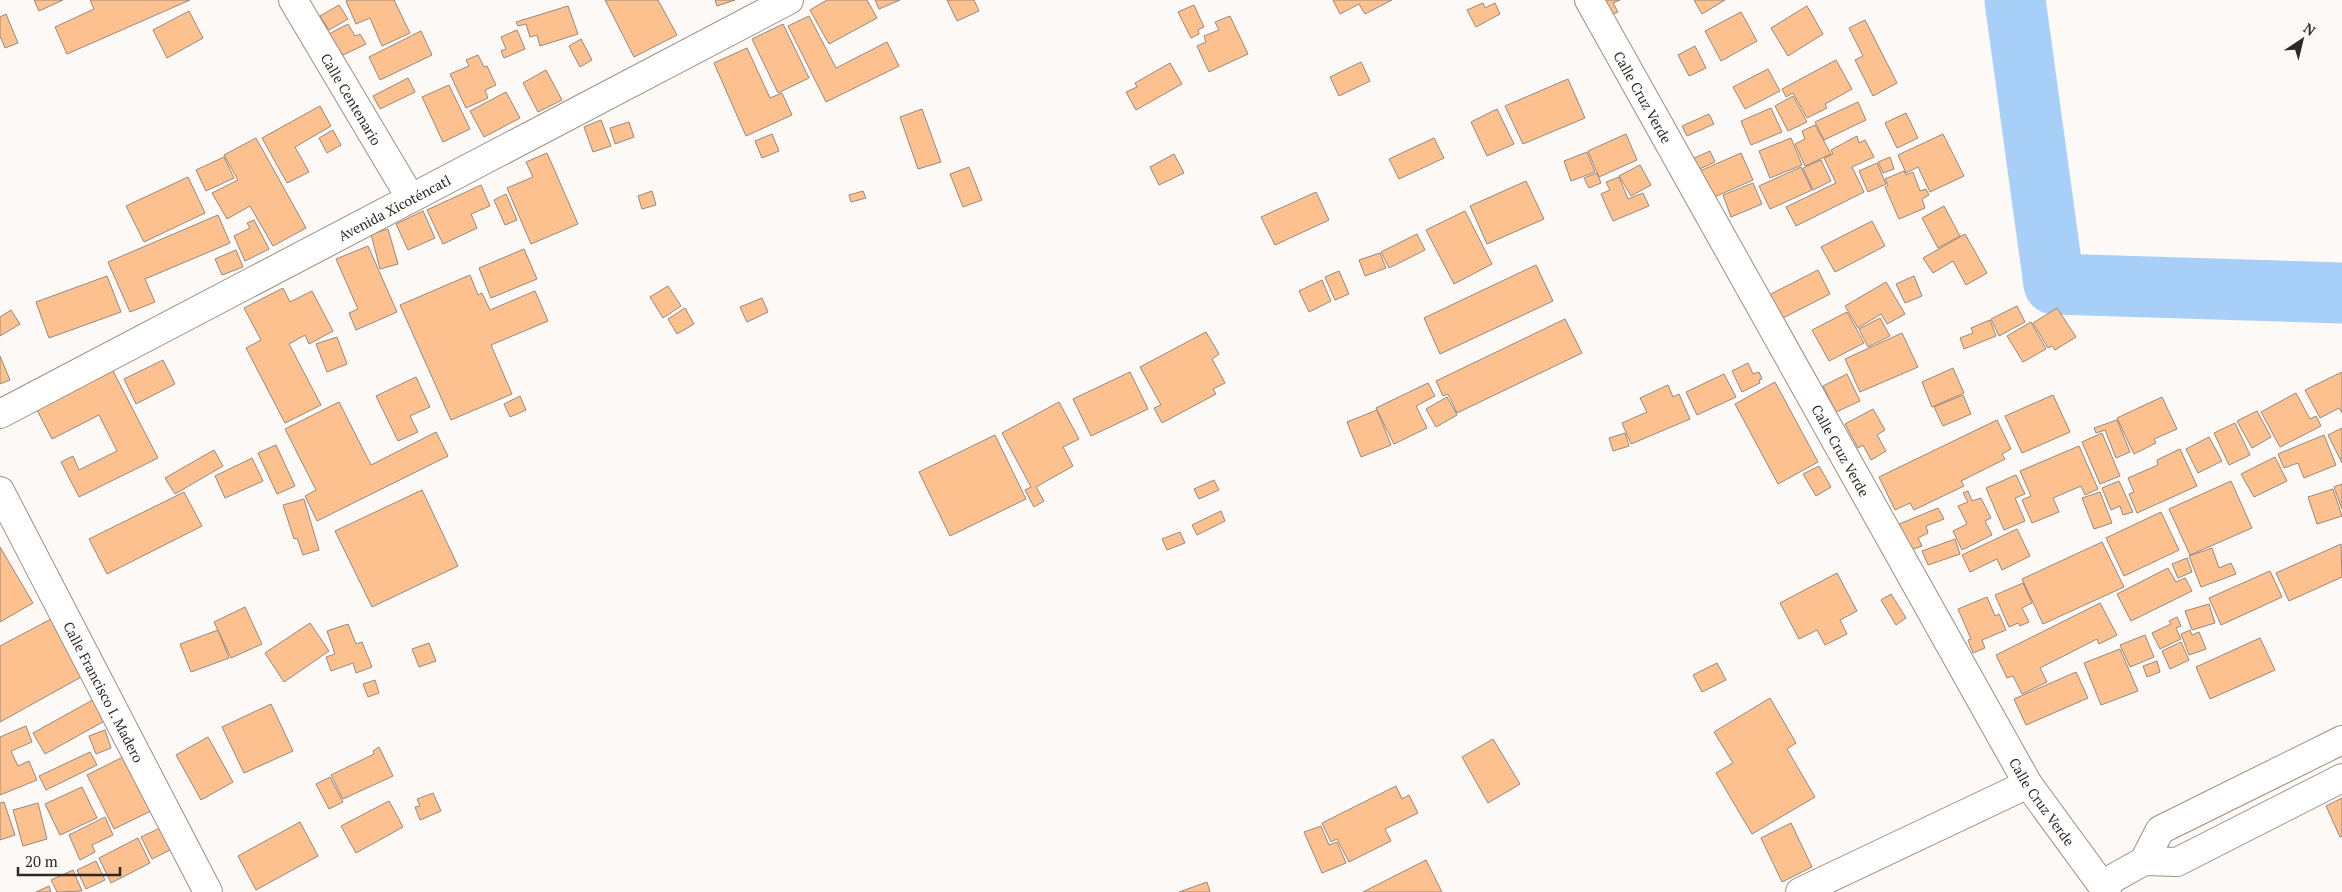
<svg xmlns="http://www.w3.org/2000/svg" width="2342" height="892" font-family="'PT Serif',serif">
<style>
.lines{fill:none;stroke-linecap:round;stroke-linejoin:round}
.river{stroke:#a8cff8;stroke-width:61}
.building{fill:#fdc08f;stroke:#98887c}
.minor-casing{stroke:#9e8e82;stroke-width:30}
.minor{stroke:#fff;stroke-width:28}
.labels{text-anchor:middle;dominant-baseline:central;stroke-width:4;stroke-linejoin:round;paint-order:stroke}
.street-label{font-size:14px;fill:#2f2924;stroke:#fcf9f6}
</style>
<rect width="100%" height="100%" fill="#fcf9f6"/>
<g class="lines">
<path class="river" d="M2015,0L2054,284L2342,293"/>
</g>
<path class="building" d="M34,0H63L39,11Z
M90,0H190L67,54L55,27L94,9Z
M348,0H394L410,33L382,46L370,18L356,24L346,1Z
M605,0H658L677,35L634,57Z
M715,0H735L717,6Z
M827,0H867L877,18L829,44L810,10Z
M875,0H900L879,9Z
M947,0H974L979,11L957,21Z
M1333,0H1392L1365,14L1359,4L1340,14Z
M1598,0H1620L1613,3L1618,12L1606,17Z
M1694,0H1725L1702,14Z
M1483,3L1485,8L1495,3L1500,14L1476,27L1467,10Z
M339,5L348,19L329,30L320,16Z
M1194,5L1204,27L1198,30L1199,34L1191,38L1178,12Z
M568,6L578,34L540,46L537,35L530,37L526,24L518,26L516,22Z
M1807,6L1823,34L1788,56L1771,28Z
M189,11L203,38L167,58L153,30Z
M1741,12L1757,41L1721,61L1705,31Z
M6,14L18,43L5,48L0,36V17Z
M809,16L836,68L887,42L899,66L826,102L788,26Z
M1230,16L1248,54L1209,72L1197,46L1206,42L1204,36L1219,30L1215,22Z
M1865,20L1897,83L1873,96L1855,60L1863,56L1849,28Z
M348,24L355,36L360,34L366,44L343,55L341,52L335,54L325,36Z
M783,24L809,78L778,93L752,39Z
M517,30L525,49L504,58L501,51L506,49L501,37Z
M421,31L432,55L380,80L369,57Z
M581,39L592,60L580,67L569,46Z
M1695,46L1706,68L1689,76L1678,55Z
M747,48L770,98L782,93L792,115L746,136L714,63Z
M478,55L484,67L487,66L496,85L485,90L488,98L466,108L450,74L469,66L466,60Z
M1836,60L1852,89L1825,104L1827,108L1807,118L1793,93L1786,97L1782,89Z
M1361,62L1370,81L1339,96L1330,77Z
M1170,63L1182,84L1136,110L1126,92L1137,87L1135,83Z
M1768,69L1780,91L1745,109L1733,87Z
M546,70L562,100L538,112L523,83Z
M408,78L415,92L380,109L373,96Z
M1568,79L1585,118L1523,144L1505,106Z
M449,85L470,129L443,142L422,97Z
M506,92L520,118L484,137L470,111Z
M1793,96L1807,122L1788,131L1775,106Z
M1858,102L1866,120L1824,140L1815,122Z
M320,106L331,126L295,147L309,172L287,183L262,138Z
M1771,108L1782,132L1751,145L1741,121Z
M922,109L941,162L918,169L900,117Z
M1497,109L1514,144L1487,156L1471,122Z
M1906,113L1918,138L1897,148L1885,123Z
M1709,114L1714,124L1687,136L1682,126Z
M601,120L611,146L593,152L584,127Z
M629,122L634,137L615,144L610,128Z
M1815,125L1831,154L1805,166L1795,144L1805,139L1802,131Z
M333,130L341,145L327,153L319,138Z
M772,134L779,151L762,158L755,141Z
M1626,134L1637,160L1599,177L1588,151Z
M1943,134L1964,176L1930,192L1918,167L1906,173L1898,155Z
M1857,136L1859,143L1865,140L1874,157L1852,167L1864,192L1796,226L1786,207L1836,183L1824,158L1833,154L1831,150Z
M256,138L306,228L273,246L250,206L227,219L212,193L238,180L224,155Z
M1434,138L1444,158L1399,179L1389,159Z
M1791,138L1802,165L1770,178L1759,151Z
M1710,151L1715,162L1693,172L1688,161Z
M1587,152L1595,172L1571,181L1564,161Z
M547,153L578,224L531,244L507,188L533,177L526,162Z
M1741,153L1753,180L1712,198L1700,171Z
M1174,154L1184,173L1159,185L1150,167Z
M224,157L234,178L206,191L196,170Z
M1890,157L1894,169L1883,173L1878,162Z
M1821,160L1831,181L1813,190L1803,168Z
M1877,163L1886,184L1868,192L1859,171Z
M1640,165L1651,185L1631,196L1619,176Z
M969,167L982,200L963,207L950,174Z
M1801,167L1812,190L1770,209L1759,186Z
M1904,171L1906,175L1913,172L1920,191L1926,189L1929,195L1922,199L1925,208L1899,219L1885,187L1888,185L1885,179Z
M1597,173L1601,183L1589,188L1584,178Z
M188,177L205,213L144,242L126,206Z
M1619,177L1628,199L1643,193L1649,206L1613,221L1601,194L1610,190L1606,182Z
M1526,181L1544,219L1487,244L1470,206Z
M1753,183L1762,204L1731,217L1723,195Z
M481,185L490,206L471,214L477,228L443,244L427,210Z
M652,191L656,205L642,209L638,196Z
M863,191L866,198L851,202L849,195Z
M1316,192L1329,220L1275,245L1261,217Z
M506,194L517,220L505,225L494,200Z
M1944,206L1960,236L1938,248L1922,218Z
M423,211L435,238L408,250L396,224Z
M1465,211L1492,264L1454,284L1426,230Z
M218,215L230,243L145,279L155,302L130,312L108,262Z
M254,220L269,249L245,261L234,236L250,228L247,223Z
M1872,221L1885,246L1835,272L1821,247Z
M388,229L398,264L380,269L371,234Z
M1417,234L1425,250L1389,268L1381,252Z
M1965,234L1987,273L1966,285L1953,261L1933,273L1923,258Z
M368,246L397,312L356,330L349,313L358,309L336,259Z
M524,249L537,279L491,298L479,268Z
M236,250L243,267L222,275L215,259Z
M1380,253L1386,268L1365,276L1359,260Z
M1536,265L1553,301L1440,354L1424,318Z
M1818,270L1830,294L1779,320L1767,296Z
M1339,271L1349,294L1335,300L1325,277Z
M470,275L478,295L482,293L490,310L535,291L548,321L491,345L512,394L451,420L400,305Z
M107,276L121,312L49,338L36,302Z
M1914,276L1922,296L1905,303L1896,284Z
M1322,280L1331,301L1309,312L1299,291Z
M1886,282L1905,314L1887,324L1881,314L1858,328L1845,306Z
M668,286L681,306L663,318L650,297Z
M283,288L290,302L312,291L333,331L309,344L305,335L289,344L321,405L285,423L246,348L261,340L244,308Z
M762,298L768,312L747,322L740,307Z
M2017,306L2025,322L1999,336L1991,319Z
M685,308L694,324L677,334L668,319Z
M2057,308L2076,337L2055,350L2052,346L2048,348L2033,323Z
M11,310L20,324L0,336V317Z
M1847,312L1864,343L1829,361L1812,330Z
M1880,318L1890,336L1868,347L1859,329Z
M1565,319L1582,353L1457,413L1448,394L1443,396L1436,381Z
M1990,320L1996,336L1964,349L1960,338L1973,333L1971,328Z
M2031,322L2046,349L2023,362L2007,336Z
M1206,332L1219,354L1212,359L1225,383L1213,389L1216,394L1162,423L1154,408L1161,405L1140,367Z
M1902,333L1918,367L1860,392L1845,359Z
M337,337L347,364L327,372L316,344Z
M0,356L10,380L0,384Z
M163,360L175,384L136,404L124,379Z
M1748,363L1753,374L1759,372L1762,379L1759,380L1760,383L1742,392L1732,371Z
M1953,368L1964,393L1932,407L1922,382Z
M113,371L158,458L79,497L61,462L73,456L79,470L117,451L99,415L52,439L37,410Z
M1130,372L1148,409L1091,436L1073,399Z
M2342,372V413L2339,408L2320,418L2305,390Z
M1724,374L1736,397L1697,415L1686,392Z
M1847,374L1860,401L1836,412L1823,386Z
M416,377L430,407L410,416L418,432L398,441L376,396Z
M1775,382L1818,462L1778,484L1735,404Z
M1428,383L1435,396L1416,406L1427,428L1394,444L1376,408Z
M1668,385L1673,397L1679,394L1690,419L1631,444L1622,423L1647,412L1640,398Z
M2296,393L2310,419L2316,416L2321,426L2280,447L2261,412Z
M1963,395L1971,414L1943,426L1934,407Z
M2053,395L2070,432L2022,453L2005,416Z
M520,396L526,410L510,417L504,404Z
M1447,397L1457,415L1436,427L1426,409Z
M2162,397L2177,429L2154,439L2156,443L2134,454L2117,418Z
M339,402L371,465L436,432L448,456L317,521L305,496L316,490L285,429Z
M1059,402L1079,439L1063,447L1073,466L1036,487L1044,501L1034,507L1025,490L1031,487L1002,433Z
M1873,409L1885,430L1877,435L1886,451L1871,460L1863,445L1858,448L1845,424Z
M1377,410L1391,445L1361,457L1347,422Z
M2257,411L2271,437L2252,448L2237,421Z
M1997,420L2011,449L2002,454L2005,459L1961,481L1964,486L1914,510L1910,503L1895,510L1879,477Z
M2117,420L2130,452L2116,458L2105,430L2096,433L2094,428Z
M2235,423L2250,455L2229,465L2214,433Z
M2342,428V463L2328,435Z
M1625,433L1629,446L1613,451L1609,438Z
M2102,433L2120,476L2100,484L2082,442Z
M995,435L1026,499L950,536L919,472Z
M2324,435L2336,465L2304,478L2298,463L2284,468L2278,454Z
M2209,437L2222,461L2198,473L2186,449Z
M276,445L295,486L277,494L258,453Z
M2079,446L2098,489L2085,495L2081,486L2053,498L2059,512L2032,523L2022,500L2031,496L2020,471Z
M2180,449L2197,486L2137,513L2129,494L2134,492L2128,478L2158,465L2157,460Z
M214,450L223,466L175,494L165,478Z
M2275,457L2287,481L2254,497L2241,474Z
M252,458L263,481L225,498L215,476Z
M1819,466L1831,487L1816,496L1803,474Z
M2016,475L2025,494L2015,498L2025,521L2004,530L1986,488Z
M1214,480L1219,490L1199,499L1194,489Z
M2119,481L2133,512L2123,515L2120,506L2111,510L2102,488Z
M2231,481L2252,528L2190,555L2169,509Z
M2342,484V509L2334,487Z
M2333,489L2342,516L2317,524L2308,497Z
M422,490L458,566L372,607L335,531Z
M1968,491L1972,501L1981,498L1991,518L1985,521L1992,535L1962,550L1953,531L1967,524L1958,506L1968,502L1963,493Z
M184,492L202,526L107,574L89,539Z
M2100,492L2112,523L2094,529L2082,498Z
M304,499L319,550L303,555L297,538L294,539L283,505Z
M1938,508L1944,519L1926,526L1928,533L1918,538L1922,546L1908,551L1897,525Z
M1221,511L1225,521L1197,535L1192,525Z
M2161,512L2179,550L2124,576L2106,538Z
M2017,529L2030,556L2002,570L1997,559L1970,572L1962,555Z
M1180,532L1185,543L1167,550L1162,539Z
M1955,539L1960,554L1928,565L1922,551Z
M2102,542L2124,587L2043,624L2022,579Z
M2341,544L2342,577L2289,601L2276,573Z
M0,547L33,603L0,622Z
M2212,548L2219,568L2231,563L2236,574L2201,587L2189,556Z
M2187,558L2192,572L2178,578L2172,564Z
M2168,568L2176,582L2185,578L2192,591L2131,621L2117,594Z
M2270,571L2282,597L2221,625L2209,598Z
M1837,573L1857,611L1840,620L1847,634L1825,645L1817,630L1799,639L1780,603Z
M2023,583L2032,603L2022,608L2029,622L2020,626L2018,623L2009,627L1995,595Z
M1891,594L1906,618L1896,625L1881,600Z
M1987,597L1995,616L1999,614L2006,630L1982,640L1985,648L1973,653L1968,640L1971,639L1958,609Z
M2100,603L2117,635L2099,644L2097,639L2040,668L2047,682L2022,694L2013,676L2007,678L1996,655Z
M2209,604L2215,623L2192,630L2185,611Z
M245,607L262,644L231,658L214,622Z
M2177,617L2181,626L2176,628L2181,639L2160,649L2152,633L2171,624L2169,621Z
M51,619L83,676L0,722V646Z
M310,623L329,651L284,682L265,653Z
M348,624L356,644L362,642L372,667L356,673L353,663L331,671L326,657L335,654L327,631Z
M218,630L229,658L191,672L180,644Z
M2190,630L2192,635L2199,632L2206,649L2189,655L2181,634Z
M2145,635L2154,657L2130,667L2120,645Z
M2260,638L2275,670L2210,699L2196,667Z
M2181,642L2189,660L2170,669L2162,651Z
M429,643L436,661L419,667L412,649Z
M2120,649L2138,691L2101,705L2084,663Z
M2157,661L2160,672L2147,677L2143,666Z
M1717,663L1726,680L1702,692L1693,675Z
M2076,672L2088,698L2026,725L2014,699Z
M375,680L379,693L368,697L363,684Z
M98,697L110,718L45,754L33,733Z
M1770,698L1796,743L1787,749L1815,797L1752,834L1716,773L1733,763L1714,732Z
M271,704L293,751L244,773L222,727Z
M26,726L32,742L11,751L18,766L29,761L37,780L0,795V737Z
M105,730L111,748L96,754L89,736Z
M208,737L233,782L201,800L176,755Z
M1493,739L1520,784L1488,803L1462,757Z
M379,747L393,776L343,799L331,775L374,754L373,751Z
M90,752L97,765L46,790L39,776Z
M131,753L157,808L114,829L87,775Z
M330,777L343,802L329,809L316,784Z
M1396,786L1402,799L1409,795L1418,813L1385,829L1391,841L1349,862L1337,839L1331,842L1322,823Z
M82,787L97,818L60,835L45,804Z
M433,793L441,811L420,820L415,807L420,806L417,799Z
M2342,798V836L2340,837L2326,806Z
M389,801L403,827L356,853L341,826Z
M4,802L15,835L0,840V803Z
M38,803L47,839L23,846L13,810Z
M105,817L113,835L92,845L95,852L80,860L69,835Z
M300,822L318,856L256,890L238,856Z
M1791,823L1812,867L1782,882L1761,838Z
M1321,826L1329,845L1337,842L1346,863L1322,873L1304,832Z
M160,828L170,850L152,859L141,837Z
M138,838L150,863L111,883L99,858Z
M1426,860L1442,892H1363Z
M96,861L105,880L86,889L77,870Z
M73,870L82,891L57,892L51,880Z
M1207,882L1210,892H1179Z
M49,886L51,892H36Z"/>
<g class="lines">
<defs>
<g id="minor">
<path id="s1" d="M293,0L410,197"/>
<path id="s2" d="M1589,0L2028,784L2107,892"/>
<path id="s3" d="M0,414L789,0"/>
<path id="s4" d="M0,491L208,892"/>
<path d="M2144,861L2160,830L2342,740"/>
<path d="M2103,884L2144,861L2177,862L2342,778"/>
<path d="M1800,892L2028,784"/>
</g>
</defs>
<use href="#minor" class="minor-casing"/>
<use href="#minor" class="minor"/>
</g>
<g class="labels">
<g class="street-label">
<text stroke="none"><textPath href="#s2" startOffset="111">Calle Cruz Verde</textPath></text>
<text stroke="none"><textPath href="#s1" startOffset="115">Calle Centenario</textPath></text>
<text stroke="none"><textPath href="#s3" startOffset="445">Avenida Xicoténcatl</textPath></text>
<text stroke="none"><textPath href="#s2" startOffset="516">Calle Cruz Verde</textPath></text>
<text stroke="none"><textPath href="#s4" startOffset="226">Calle Francisco I. Madero</textPath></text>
<text stroke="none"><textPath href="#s2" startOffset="921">Calle Cruz Verde</textPath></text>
</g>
</g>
<g transform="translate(2302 40) rotate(35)" stroke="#fcf9f6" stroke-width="4" paint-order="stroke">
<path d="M0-4L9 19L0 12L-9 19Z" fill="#2f2924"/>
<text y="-8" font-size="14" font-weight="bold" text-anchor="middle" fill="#2f2924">N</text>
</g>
<path d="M18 867v8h102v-8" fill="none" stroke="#2f2924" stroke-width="2.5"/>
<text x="25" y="867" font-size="15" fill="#2f2924" stroke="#fcf9f6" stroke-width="4" paint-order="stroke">20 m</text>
</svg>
